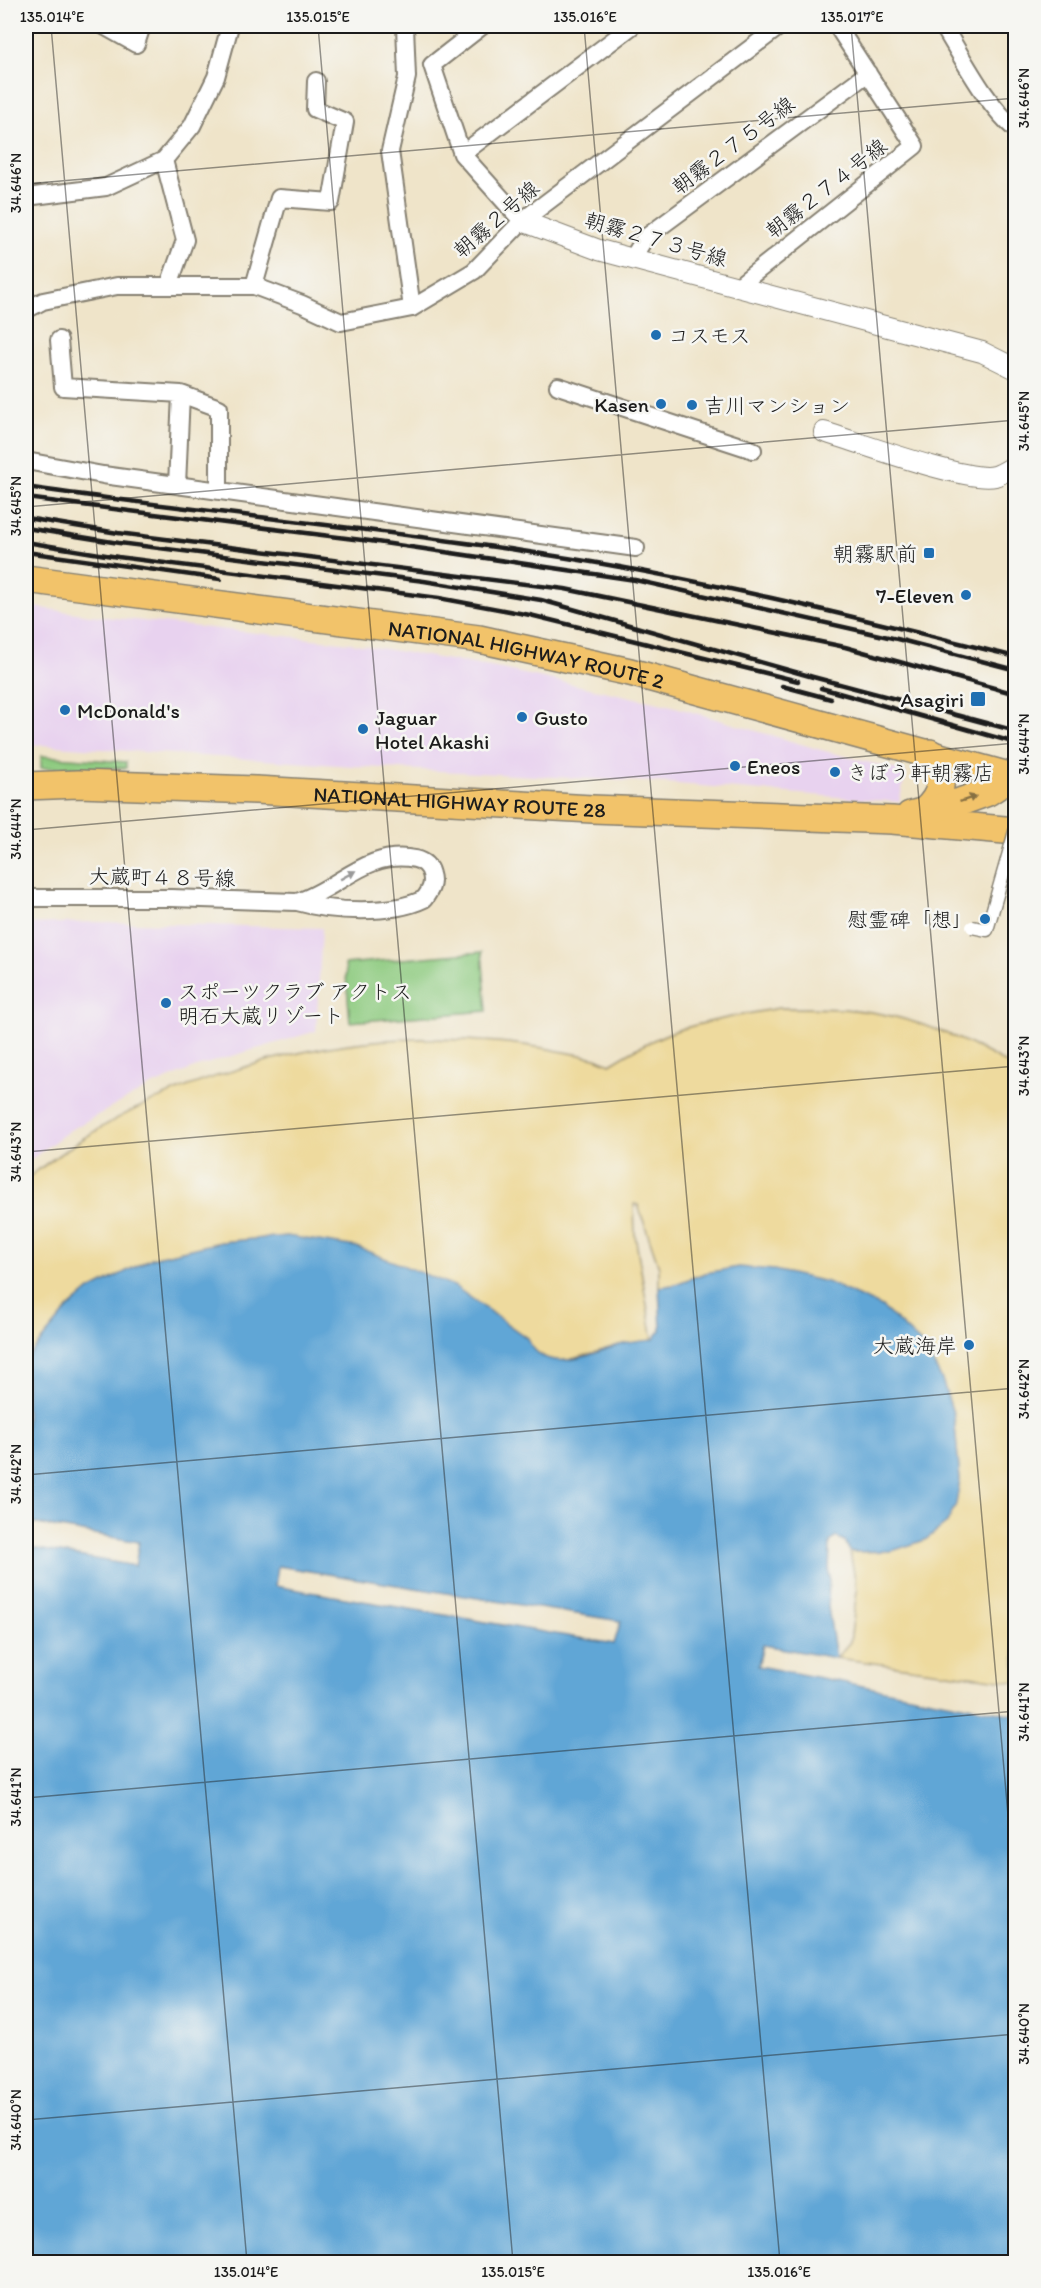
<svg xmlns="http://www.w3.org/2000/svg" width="1041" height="2288" font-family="Itim,'Klee One',sans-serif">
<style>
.built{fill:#e8d2ef}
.green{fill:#8ecb80;stroke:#55744e;stroke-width:1.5}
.sand{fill:#eeda9e;stroke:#857b5d;stroke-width:1.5}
.water{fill:#60a6d6;stroke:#3e6179;stroke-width:1.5;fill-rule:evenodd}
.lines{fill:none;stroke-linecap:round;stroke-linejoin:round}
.minor-casing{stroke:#868072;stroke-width:20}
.tertiary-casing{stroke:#868072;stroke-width:22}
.trunk-casing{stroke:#868072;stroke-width:30}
.minor{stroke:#fff;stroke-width:16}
.tertiary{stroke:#fff;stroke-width:20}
.trunk{stroke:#f2c36a;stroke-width:27}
.rail{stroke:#1c1c1c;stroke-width:4.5}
.pedestrian-bridge-casing{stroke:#868072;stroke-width:15;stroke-linecap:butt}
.pedestrian-bridge{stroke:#fff;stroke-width:12}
.oneway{fill:#877043}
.oneway2{fill:#999}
.ticks{fill:none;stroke:#1c1c1c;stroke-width:1.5;stroke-opacity:0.45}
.poi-dot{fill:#1f6fb2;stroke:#f6f6f2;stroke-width:2}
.labels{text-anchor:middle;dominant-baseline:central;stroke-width:5;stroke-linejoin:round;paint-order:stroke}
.street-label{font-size:21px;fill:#1c1c1c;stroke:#f6f6f2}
.poi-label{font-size:21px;fill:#1c1c1c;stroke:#f6f6f2;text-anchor:start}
.neatline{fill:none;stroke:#1c1c1c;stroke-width:2}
.ticks-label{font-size:15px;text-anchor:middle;fill:#1c1c1c}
</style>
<rect width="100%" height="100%" fill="#f6f6f2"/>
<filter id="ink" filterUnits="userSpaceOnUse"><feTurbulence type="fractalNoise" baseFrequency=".0167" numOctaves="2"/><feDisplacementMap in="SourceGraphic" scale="12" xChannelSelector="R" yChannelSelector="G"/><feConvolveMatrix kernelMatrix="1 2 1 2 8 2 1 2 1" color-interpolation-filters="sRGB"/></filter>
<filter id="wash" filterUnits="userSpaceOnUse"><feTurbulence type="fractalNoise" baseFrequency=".008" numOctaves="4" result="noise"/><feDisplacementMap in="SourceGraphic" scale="24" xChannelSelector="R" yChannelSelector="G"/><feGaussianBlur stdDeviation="1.35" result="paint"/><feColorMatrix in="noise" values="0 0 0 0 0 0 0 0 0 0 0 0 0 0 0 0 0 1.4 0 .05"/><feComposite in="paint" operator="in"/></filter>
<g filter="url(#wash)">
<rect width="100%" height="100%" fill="#efe4c9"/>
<path class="built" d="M26,606L105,617L350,643L502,669L672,706L821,750L906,772L899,802L653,782L382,768L26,744Z
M95,922L322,928L316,1031L199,1066L151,1086L70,1130L26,1163V924Z"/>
<path class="green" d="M41,756L126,762V768H41Z
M482,952L487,1011L350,1022L345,964Z"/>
<path class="sand" d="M779,1008C800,1008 822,1008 843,1009C905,1013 964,1037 1015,1069V1682L836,1658L850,1642L857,1590L850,1552L892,1551L960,1480L954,1416L942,1380L924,1346L705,1273L673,1285L659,1287V1267L638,1205L634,1204L635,1235L653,1340L623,1344L562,1362L550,1360L532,1350L527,1338L514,1331L287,1236L221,1242L152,1258L90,1291L69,1308L26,1359V1179C46,1164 67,1148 89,1135C166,1086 285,1049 375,1041C407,1038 447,1039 480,1041C519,1042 558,1051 596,1058L610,1064C631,1051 654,1038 678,1030C710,1020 745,1014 779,1008Z"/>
<path class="water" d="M287,1236L357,1247L454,1286L527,1338C545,1378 589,1354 619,1345C630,1342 642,1341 653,1340L661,1330L659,1287L673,1285L705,1273L739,1267L774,1270L827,1282L882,1307L924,1346L942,1380L954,1416L960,1480L956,1504L947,1523L925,1540L892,1551L850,1552L845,1541L836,1537L830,1542L828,1607L836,1658L763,1645L758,1666L1015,1715V2262H26V1547L135,1566L139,1542L26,1522V1359L69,1308L90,1290L152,1258L221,1242ZM278,1566L620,1621H621L614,1644L275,1586Z"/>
</g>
<g filter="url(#ink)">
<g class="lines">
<defs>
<path id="minor" d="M104,26L136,44L142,26
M405,26L407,77L390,151L412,308
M482,26L432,65L462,154L522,221
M943,26C964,60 985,103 1016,130
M462,154L632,26
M164,160L192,126L216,77L230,26
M26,197L106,187L164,160L185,240L169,285
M632,259L645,238L868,73
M254,286L279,198L331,202L345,122L315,109L316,81
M737,287L915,146L837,26
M26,310L43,301L117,286H254L302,304L341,322L412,308L474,271L522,221L780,26
M59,340L63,387L181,394L177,485
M558,386L753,450
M181,394L219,408V491
M26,461L103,475L636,548
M26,898H171L297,902C332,912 391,915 424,899C430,891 434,884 431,874C429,866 423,861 415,859C367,849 339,889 297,902"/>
<path id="tertiary" d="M522,221L599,250L982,352L1016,369
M824,432C857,442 968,483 995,476C1002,474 1009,469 1016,465"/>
<g id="trunk">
<path id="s1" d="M26,579L479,639L630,672L1016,778"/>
<path id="s2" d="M26,786L78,784L256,790L592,809L892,820L1016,831"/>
<path d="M925,811C947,789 942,779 930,753"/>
<path d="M910,815L960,802L988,792L1011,777"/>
</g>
</defs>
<use href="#minor" class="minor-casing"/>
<use href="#tertiary" class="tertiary-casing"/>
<use href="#trunk" class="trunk-casing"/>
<use href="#minor" class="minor"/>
<use href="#tertiary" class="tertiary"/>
<use href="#trunk" class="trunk"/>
<path class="rail" d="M26,487C197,512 370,527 542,554C701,578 859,618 1016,657
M26,498L370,541L635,580L897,639L1016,670
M26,518L118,533L565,589L845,647L1016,694
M26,528L119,543L424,581L541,600L813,677L1016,731
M26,542L118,557L439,598L530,615L798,681
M26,552L220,579
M782,686L831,699
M821,688L1016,743"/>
<defs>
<path id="pedestrian-bridge" d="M972,927L987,930L1016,828"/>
</defs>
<use href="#pedestrian-bridge" class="pedestrian-bridge-casing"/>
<use href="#pedestrian-bridge" class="pedestrian-bridge"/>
</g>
<defs><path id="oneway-solid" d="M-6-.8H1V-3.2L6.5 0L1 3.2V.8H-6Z" transform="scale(1.5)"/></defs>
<use class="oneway" href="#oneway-solid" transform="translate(968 799) rotate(-19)"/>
<use class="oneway2" href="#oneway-solid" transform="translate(348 875) rotate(-29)"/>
</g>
<path class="ticks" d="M51,26L247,2262M318,26L513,2262M584,26L780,2262M851,26L1016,1906M26,184L1016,98M26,507L1016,420M26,830L1016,743M26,1152L1016,1066M26,1475L1016,1388M26,1798L1016,1711M26,2120L1016,2034"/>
<g class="poi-dot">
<circle cx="656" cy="335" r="6"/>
<circle cx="661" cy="404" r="6"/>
<circle cx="692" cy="405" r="6"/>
<rect x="923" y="547" width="12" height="12" rx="3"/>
<circle cx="966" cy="595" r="6"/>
<rect x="970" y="691" width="16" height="16" rx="3"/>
<circle cx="65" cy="710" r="6"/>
<circle cx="522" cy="717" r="6"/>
<circle cx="363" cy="729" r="6"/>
<circle cx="735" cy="766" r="6"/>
<circle cx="835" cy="772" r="6"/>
<circle cx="985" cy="919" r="6"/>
<circle cx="166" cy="1003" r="6"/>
<circle cx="969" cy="1345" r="6"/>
</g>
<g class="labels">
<g class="street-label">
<text transform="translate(733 145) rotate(-37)">朝霧２７５号線</text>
<text transform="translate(826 188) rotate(-38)">朝霧２７４号線</text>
<text transform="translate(496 219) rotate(-41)">朝霧２号線</text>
<text transform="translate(656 239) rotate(16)">朝霧２７３号線</text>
<text stroke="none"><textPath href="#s1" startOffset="506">NATIONAL HIGHWAY ROUTE 2</textPath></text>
<text stroke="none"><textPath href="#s2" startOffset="434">NATIONAL HIGHWAY ROUTE 28</textPath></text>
<text transform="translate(162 877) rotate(1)">大蔵町４８号線</text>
</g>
<g class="poi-label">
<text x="668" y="335">コスモス</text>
<text x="649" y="404" text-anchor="end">Kasen</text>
<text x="704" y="405">吉川マンション</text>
<text x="917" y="553" text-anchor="end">朝霧駅前</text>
<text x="954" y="595" text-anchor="end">7-Eleven</text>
<text x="964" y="699" text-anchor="end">Asagiri</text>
<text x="77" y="710">McDonald's</text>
<text x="375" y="717">Jaguar<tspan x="375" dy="24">Hotel Akashi</tspan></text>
<text x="534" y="717">Gusto</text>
<text x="747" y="766">Eneos</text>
<text x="847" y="772">きぼう軒朝霧店</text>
<text x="973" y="919" text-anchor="end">慰霊碑「想」</text>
<text x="178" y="991">スポーツクラブ アクトス<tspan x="178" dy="24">明石大蔵リゾート</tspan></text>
<text x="957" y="1345" text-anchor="end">大蔵海岸</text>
</g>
</g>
<rect width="1041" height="2288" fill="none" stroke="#f6f6f2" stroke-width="66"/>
<rect x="33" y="33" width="975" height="2222" class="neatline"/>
<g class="ticks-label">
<text x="52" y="22">135.014°E</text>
<text x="318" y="22">135.015°E</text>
<text x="585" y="22">135.016°E</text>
<text x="852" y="22">135.017°E</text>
<text transform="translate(1024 98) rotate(-90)" y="5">34.646°N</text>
<text transform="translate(16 183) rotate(-90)" y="5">34.646°N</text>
<text transform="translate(1024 421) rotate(-90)" y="5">34.645°N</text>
<text transform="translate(16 506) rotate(-90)" y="5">34.645°N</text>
<text transform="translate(1024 744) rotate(-90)" y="5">34.644°N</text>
<text transform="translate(16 829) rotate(-90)" y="5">34.644°N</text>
<text transform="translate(1024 1066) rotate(-90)" y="5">34.643°N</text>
<text transform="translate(16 1152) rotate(-90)" y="5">34.643°N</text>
<text transform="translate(1024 1389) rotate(-90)" y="5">34.642°N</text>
<text transform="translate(16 1474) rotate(-90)" y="5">34.642°N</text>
<text transform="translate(1024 1712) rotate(-90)" y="5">34.641°N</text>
<text transform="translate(16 1797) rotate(-90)" y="5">34.641°N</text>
<text transform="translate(1024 2034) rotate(-90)" y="5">34.640°N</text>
<text transform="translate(16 2120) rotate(-90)" y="5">34.640°N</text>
<text x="246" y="2277">135.014°E</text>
<text x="513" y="2277">135.015°E</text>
<text x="779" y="2277">135.016°E</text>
</g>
</svg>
